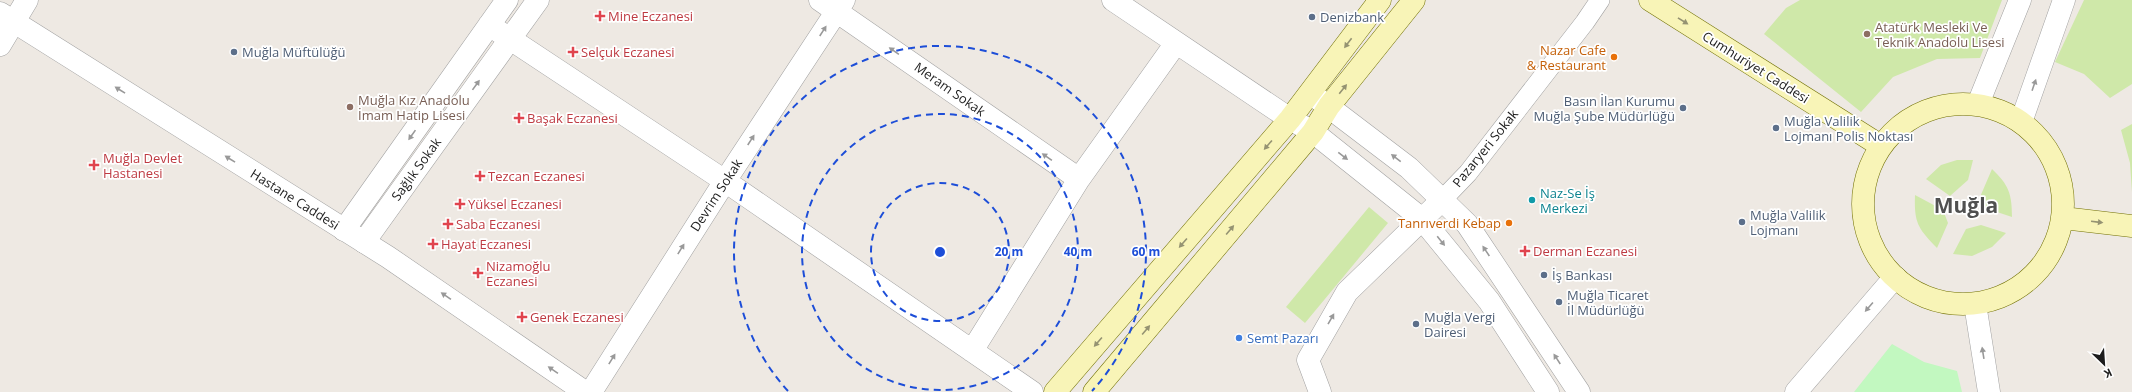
<svg xmlns="http://www.w3.org/2000/svg" width="2132" height="392" font-family="'Open Sans',sans-serif">
<style>
.grass{fill:#cfe8a9}
.park{fill:#c2f8c0}
.lines{fill:none;stroke-linecap:round;stroke-linejoin:round}
.pedestrian-casing{stroke:#a1a1a1;stroke-width:20}
.minor-casing{stroke:#a1a1a1;stroke-width:23}
.tertiary-casing{stroke:#a1a1a1;stroke-width:23}
.secondary-casing{stroke:#727106;stroke-width:23}
.pedestrian{stroke:#fff;stroke-width:19}
.minor{stroke:#fff;stroke-width:22}
.tertiary{stroke:#fff;stroke-width:22}
.secondary{stroke:#f8f4b7;stroke-width:22}
.oneway{fill:#959372}
.oneway2{fill:#999}
.ring{fill:none;stroke:#1d4ed8;stroke-width:2;stroke-dasharray:7 5}
.health-dot{fill:#e0444e;stroke:#fff;stroke-width:1.5}
.service-dot{fill:#5c6f8a;stroke:#fff;stroke-width:1.5}
.education-dot{fill:#8d6e63;stroke:#fff;stroke-width:1.5}
.food-dot{fill:#e8710a;stroke:#fff;stroke-width:1.5}
.culture-dot{fill:#0f9aa8;stroke:#fff;stroke-width:1.5}
.shop-dot{fill:#3f7fe0;stroke:#fff;stroke-width:1.5}
.labels{text-anchor:middle;dominant-baseline:central;stroke-width:3.5;stroke-linejoin:round;paint-order:stroke}
.health-label{font-size:13px;fill:#be3a42;stroke:#fff;text-anchor:start}
.service-label{font-size:13px;fill:#4e5e75;stroke:#fff;text-anchor:start}
.education-label{font-size:13px;fill:#785e54;stroke:#fff;text-anchor:start}
.food-label{font-size:13px;fill:#c56008;stroke:#fff;text-anchor:end}
.street-label{font-size:13px;fill:#1d1d1d;stroke:#fff}
.culture-label{font-size:13px;fill:#0d838f;stroke:#fff;text-anchor:start}
.shop-label{font-size:13px;fill:#366cbe;stroke:#fff;text-anchor:start}
.town-label{font-size:21px;font-weight:bold;fill:#505050;stroke:#fff}
.centre{fill:#1d4ed8;stroke:#fff;stroke-width:2}
.ring-label{font-size:12px;text-anchor:middle;font-weight:bold;fill:#1d4ed8;stroke:#fff;stroke-width:3.5;stroke-linejoin:round;paint-order:stroke}
</style>
<rect width="100%" height="100%" fill="#eee9e3"/>
<path class="grass" d="M1800,0H2002L1980,58L1937,59L1893,77L1861,112L1764,34L1786,8Z
M2084,0H2132V84L2110,98L2084,74L2055,62Z
M2132,124V192L2130,163L2121,130Z
M1957,160H1973L1968,180L1950,196L1926,179L1941,165Z
M1992,169C2009,185 2012,194 2012,217L1985,208L1980,197Z
M1915,195L1943,210L1948,223L1937,248C1918,228 1914,223 1915,195Z
M1369,207L1388,223L1305,323L1286,307Z
M1981,225L2006,233L1992,247L1972,256L1953,254L1966,229Z"/>
<path class="park" d="M1892,344L1924,362L1957,371L1962,392H1854Z"/>
<g class="lines">
<defs>
<path id="pedestrian" d="M1442,200L1468,173L1585,22L1600,0"/>
<path id="minor" d="M820,0L1079,179
M1113,0L1290,119
M489,25L725,181L1032,392
M0,45L27,0
M344,230L507,0
M364,242L538,0
M1975,304L1989,392
M972,351L1079,179L1176,43
M591,392L725,181L844,0
M1320,392L1308,360L1347,292L1442,200"/>
<path id="tertiary" d="M0,13L388,257L585,392
M1313,95L1409,168L1467,224L1579,392
M1978,104L2020,0
M1290,119L1313,132L1422,219L1489,301L1548,392
M2021,122L2064,0
M1796,392L1895,277"/>
<path id="secondary" d="M1650,0L1881,146
M1863 204a100 100 0 1 1 200 0a100 100 0 1 1-200 0Z
M2063,218L2132,226
M1055,392L1290,119L1380,0
M1094,392L1313,132L1329,106L1414,0"/>
</defs>
<use href="#pedestrian" class="pedestrian-casing"/>
<use href="#minor" class="minor-casing"/>
<use href="#tertiary" class="tertiary-casing"/>
<use href="#secondary" class="secondary-casing"/>
<use href="#pedestrian" class="pedestrian"/>
<use href="#minor" class="minor"/>
<use href="#tertiary" class="tertiary"/>
<use href="#secondary" class="secondary"/>
</g>
<defs><path id="oneway-solid" d="M-6-.8H1V-3.2L6.5 0L1 3.2V.8H-6Z"/></defs>
<g class="oneway">
<use href="#oneway-solid" transform="translate(1683 21) rotate(32)"/>
<use href="#oneway-solid" transform="translate(1348 43) rotate(127)"/>
<use href="#oneway-solid" transform="translate(1343 89) rotate(-51)"/>
<use href="#oneway-solid" transform="translate(1268 145) rotate(131)"/>
<use href="#oneway-solid" transform="translate(2097 222) rotate(7)"/>
<use href="#oneway-solid" transform="translate(1230 230) rotate(-50)"/>
<use href="#oneway-solid" transform="translate(1183 243) rotate(131)"/>
<use href="#oneway-solid" transform="translate(1146 330) rotate(-50)"/>
<use href="#oneway-solid" transform="translate(1098 342) rotate(131)"/>
</g>
<g class="oneway2">
<use href="#oneway-solid" transform="translate(823 31) rotate(-57)"/>
<use href="#oneway-solid" transform="translate(894 51) rotate(-145)"/>
<use href="#oneway-solid" transform="translate(476 85) rotate(-54)"/>
<use href="#oneway-solid" transform="translate(2034 85) rotate(-71)"/>
<use href="#oneway-solid" transform="translate(120 90) rotate(-148)"/>
<use href="#oneway-solid" transform="translate(412 135) rotate(125)"/>
<use href="#oneway-solid" transform="translate(751 140) rotate(-57)"/>
<use href="#oneway-solid" transform="translate(1343 156) rotate(38)"/>
<use href="#oneway-solid" transform="translate(1047 157) rotate(-145)"/>
<use href="#oneway-solid" transform="translate(1396 158) rotate(-142)"/>
<use href="#oneway-solid" transform="translate(230 159) rotate(-148)"/>
<use href="#oneway-solid" transform="translate(1441 241) rotate(51)"/>
<use href="#oneway-solid" transform="translate(681 249) rotate(-58)"/>
<use href="#oneway-solid" transform="translate(1486 251) rotate(-124)"/>
<use href="#oneway-solid" transform="translate(446 296) rotate(-146)"/>
<use href="#oneway-solid" transform="translate(1869 307) rotate(131)"/>
<use href="#oneway-solid" transform="translate(1331 319) rotate(-60)"/>
<use href="#oneway-solid" transform="translate(1983 353) rotate(-99)"/>
<use href="#oneway-solid" transform="translate(612 359) rotate(-58)"/>
<use href="#oneway-solid" transform="translate(1557 359) rotate(-123)"/>
<use href="#oneway-solid" transform="translate(553 370) rotate(-146)"/>
</g>
<g class="ring">
<circle cx="940" cy="252" r="69"/>
<circle cx="940" cy="252" r="138"/>
<path d="M788 391A206 206 0 1 1 1092 391"/>
</g>
<g class="health-dot">
<path d="M598 10h4v4h4v4h-4v4h-4v-4h-4v-4h4z"/>
<path d="M571 46h4v4h4v4h-4v4h-4v-4h-4v-4h4z"/>
<path d="M517 112h4v4h4v4h-4v4h-4v-4h-4v-4h4z"/>
<path d="M92 159h4v4h4v4h-4v4h-4v-4h-4v-4h4z"/>
<path d="M478 170h4v4h4v4h-4v4h-4v-4h-4v-4h4z"/>
<path d="M458 198h4v4h4v4h-4v4h-4v-4h-4v-4h4z"/>
<path d="M446 218h4v4h4v4h-4v4h-4v-4h-4v-4h4z"/>
<path d="M431 238h4v4h4v4h-4v4h-4v-4h-4v-4h4z"/>
<path d="M1523 245h4v4h4v4h-4v4h-4v-4h-4v-4h4z"/>
<path d="M476 267h4v4h4v4h-4v4h-4v-4h-4v-4h4z"/>
<path d="M520 311h4v4h4v4h-4v4h-4v-4h-4v-4h4z"/>
</g>
<g class="service-dot">
<circle cx="1312" cy="17" r="4"/>
<circle cx="234" cy="52" r="4"/>
<circle cx="1683" cy="108" r="4"/>
<circle cx="1776" cy="128" r="4"/>
<circle cx="1742" cy="222" r="4"/>
<circle cx="1544" cy="275" r="4"/>
<circle cx="1559" cy="302" r="4"/>
<circle cx="1416" cy="324" r="4"/>
</g>
<g class="education-dot">
<circle cx="1867" cy="34" r="4"/>
<circle cx="350" cy="107" r="4"/>
</g>
<g class="food-dot">
<circle cx="1614" cy="57" r="4"/>
<circle cx="1509" cy="223" r="4"/>
</g>
<circle class="culture-dot" cx="1532" cy="200" r="4"/>
<circle class="shop-dot" cx="1239" cy="338" r="4"/>
<g class="labels">
<g class="health-label">
<text x="608" y="16">Mine Eczanesi</text>
<text x="581" y="52">Selçuk Eczanesi</text>
<text x="527" y="118">Başak Eczanesi</text>
<text x="103" y="158">Muğla Devlet<tspan x="103" dy="15">Hastanesi</tspan></text>
<text x="488" y="176">Tezcan Eczanesi</text>
<text x="468" y="204">Yüksel Eczanesi</text>
<text x="456" y="224">Saba Eczanesi</text>
<text x="441" y="244">Hayat Eczanesi</text>
<text x="1533" y="251">Derman Eczanesi</text>
<text x="486" y="266">Nizamoğlu<tspan x="486" dy="15">Eczanesi</tspan></text>
<text x="530" y="317">Genek Eczanesi</text>
</g>
<g class="service-label">
<text x="1320" y="17">Denizbank</text>
<text x="242" y="52">Muğla Müftülüğü</text>
<text x="1675" y="101" text-anchor="end">Basın İlan Kurumu<tspan x="1675" dy="15">Muğla Şube Müdürlüğü</tspan></text>
<text x="1784" y="121">Muğla Valilik<tspan x="1784" dy="15">Lojmanı Polis Noktası</tspan></text>
<text x="1750" y="215">Muğla Valilik<tspan x="1750" dy="15">Lojmanı</tspan></text>
<text x="1552" y="275">İş Bankası</text>
<text x="1567" y="295">Muğla Ticaret<tspan x="1567" dy="15">İl Müdürlüğü</tspan></text>
<text x="1424" y="317">Muğla Vergi<tspan x="1424" dy="15">Dairesi</tspan></text>
</g>
<g class="education-label">
<text x="1875" y="27">Atatürk Mesleki Ve<tspan x="1875" dy="15">Teknik Anadolu Lisesi</tspan></text>
<text x="358" y="100">Muğla Kız Anadolu<tspan x="358" dy="15">İmam Hatip Lisesi</tspan></text>
</g>
<g class="food-label">
<text x="1606" y="50">Nazar Cafe<tspan x="1606" dy="15">&amp; Restaurant</tspan></text>
<text x="1501" y="223">Tanrıverdi Kebap</text>
</g>
<g class="street-label">
<text transform="translate(1756 67) rotate(32)">Cumhuriyet Caddesi</text>
<text transform="translate(950 89) rotate(35)">Meram Sokak</text>
<text transform="translate(1485 148) rotate(-51)">Pazaryeri Sokak</text>
<text transform="translate(416 169) rotate(-54)">Sağlık Sokak</text>
<text transform="translate(716 195) rotate(-57)">Devrim Sokak</text>
<text transform="translate(295 199) rotate(32)">Hastane Caddesi</text>
</g>
<g class="culture-label">
<text x="1540" y="193">Naz-Se İş<tspan x="1540" dy="15">Merkezi</tspan></text>
</g>
<g class="shop-label">
<text x="1247" y="338">Semt Pazarı</text>
</g>
<g class="town-label">
<text x="1966" y="205">Muğla</text>
</g>
</g>
<circle cx="940" cy="252" r="6" class="centre"/>
<g class="ring-label">
<text x="1009" y="256">20 m</text>
<text x="1078" y="256">40 m</text>
<text x="1146" y="256">60 m</text>
</g>
<g transform="translate(2104 364) rotate(155)" stroke="#ffffff" stroke-width="3" paint-order="stroke">
<path d="M0-3L7 15L0 10L-7 15Z" fill="#1d1d1d"/>
<text y="-6" font-size="11" font-weight="bold" text-anchor="middle" fill="#1d1d1d">K</text>
</g>
</svg>
